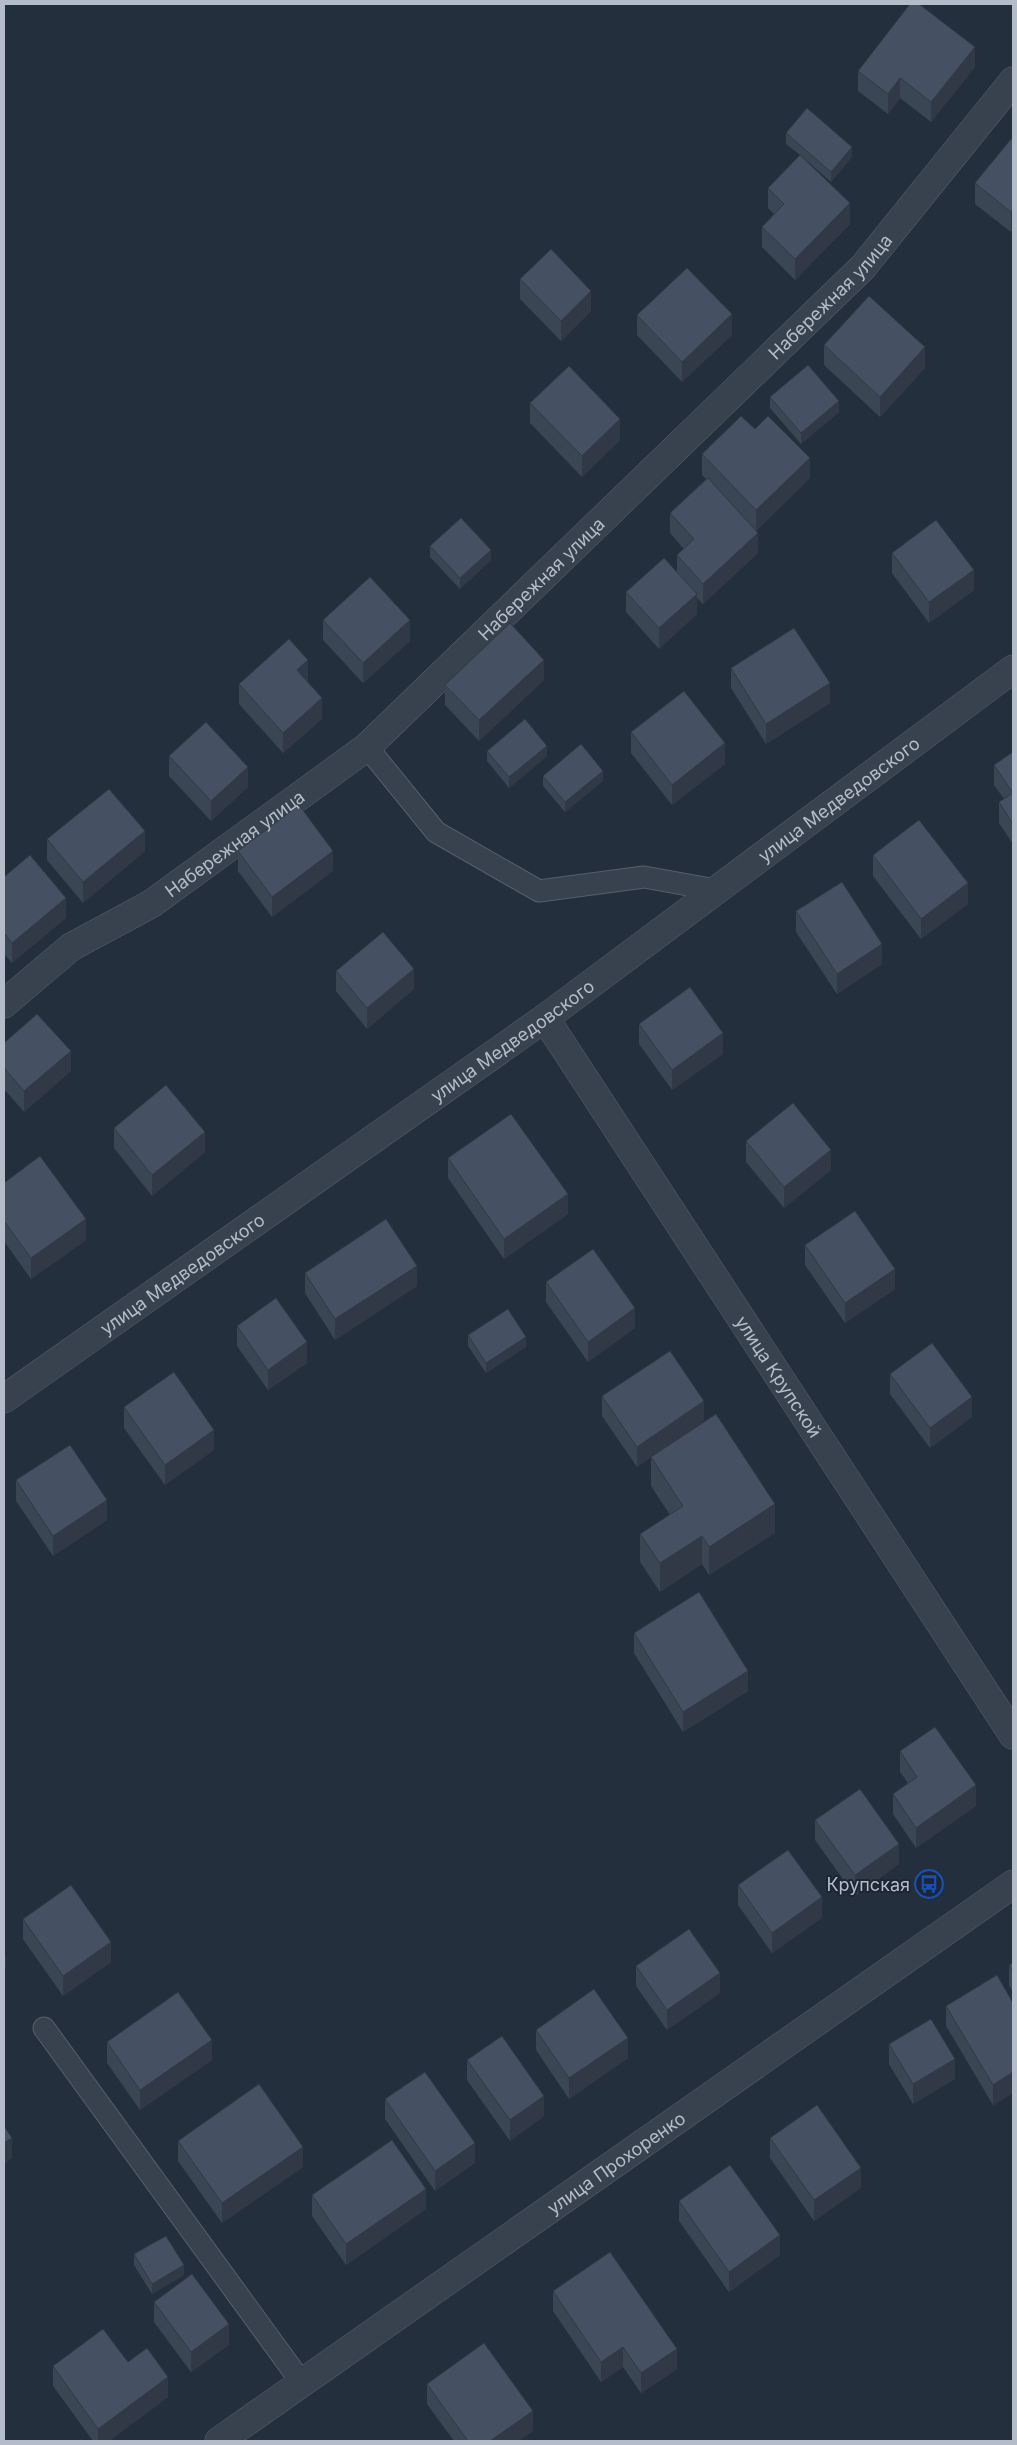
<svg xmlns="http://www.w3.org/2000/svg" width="1017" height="2445" font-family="Inter,sans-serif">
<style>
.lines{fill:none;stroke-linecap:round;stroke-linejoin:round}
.lane-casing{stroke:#565f6c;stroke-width:23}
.street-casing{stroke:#565f6c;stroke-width:29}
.lane{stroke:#38414e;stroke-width:21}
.street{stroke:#38414e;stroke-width:28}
.wall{fill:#3b4654}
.shaded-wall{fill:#303945}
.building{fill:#455162;stroke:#303945}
.labels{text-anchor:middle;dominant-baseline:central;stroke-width:4;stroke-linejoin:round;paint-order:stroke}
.street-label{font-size:18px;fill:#b4bcc9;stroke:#1d2633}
.poi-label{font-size:18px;fill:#b4bcc9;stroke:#1d2633;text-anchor:end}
</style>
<rect width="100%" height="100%" fill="#242f3e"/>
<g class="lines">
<defs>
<path id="lane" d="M367,747L436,832L539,891L644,877L716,890
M44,2028L302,2383"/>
<g id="street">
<path id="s1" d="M4,1004L71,947L151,904L367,747L863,267L1013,81"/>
<path id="s2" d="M545,1018L1013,1735"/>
<path id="s3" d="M4,1399L545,1018L1013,669"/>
<path id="s4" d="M219,2441L1013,1884"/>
</g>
</defs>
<use href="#lane" class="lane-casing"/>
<use href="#street" class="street-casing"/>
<use href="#lane" class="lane"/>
<use href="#street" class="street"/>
</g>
<path class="wall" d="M975,67L931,122L900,98L888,114L858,91V71Z
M786,133L852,157L831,182L807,161L850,224L795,280L762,247V227L774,214L768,208V188L800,155L786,144Z
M1013,140L1011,232L975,204V183Z
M520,279L591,311L561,341L520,299Z
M637,315L732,335L682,382L637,335Z
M824,345L925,368L880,417L824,365Z
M770,397L839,412L801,444L770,408Z
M530,403L620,440L582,477L530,423Z
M755,429L810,478L756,531L758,553L703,604L697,598V614L659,649L626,612V592L677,572V555L684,549L670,533V513L706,479L702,475V454Z
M430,546L491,560L460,589L430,557Z
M892,553L974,590L929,623L892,573Z
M323,620L410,641L363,683L323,640Z
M731,668L830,703L766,744L731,688Z
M308,680L307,681L322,719L283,753L239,704V684Z
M544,680L479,741L445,705V685Z
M631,732L725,764L672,805L631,753Z
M487,751L547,756L509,788L487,761Z
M1013,752V844L999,823V802L1004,799L994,785V765Z
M169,756L248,787L211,821L169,776Z
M543,776L603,781L565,812L543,786Z
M47,839L145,851L83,903L47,860Z
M238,851L333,871L272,917L238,871Z
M873,855L968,904L921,939L873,876Z
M4,877L66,918L12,963L4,954Z
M796,911L882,964L837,994L796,932Z
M336,971L414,989L367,1029L336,991Z
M639,1024L723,1054L672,1090L639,1044Z
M4,1043L71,1071L24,1112L4,1089Z
M114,1128L205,1152L152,1196L114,1148Z
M746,1141L831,1170L784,1208L746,1162Z
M448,1158L568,1214L504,1259L448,1178Z
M4,1183L86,1240L31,1279L4,1241Z
M805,1245L895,1289L845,1323L805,1265Z
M305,1273L417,1286L335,1340L305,1293Z
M546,1282L635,1328L588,1362L546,1302Z
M237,1326L307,1363L268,1390L237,1346Z
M468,1335L526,1347L486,1373L468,1346Z
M890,1374L972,1417L930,1448L890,1394Z
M602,1396L704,1421L668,1446L775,1533L709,1575L702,1564L660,1592L640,1562V1534L670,1515L651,1486V1457L637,1467L602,1416Z
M124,1407L214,1450L165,1485L124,1428Z
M16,1480L107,1520L53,1556L16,1501Z
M634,1633L748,1691L683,1732L634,1653Z
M900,1751L976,1806L916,1848L893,1814V1794L908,1783L900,1772Z
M815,1820L899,1864L855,1896L815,1840Z
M738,1885L822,1918L772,1953L738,1905Z
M23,1919L111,1962L63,1996L23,1939Z
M1013,1963V1992L1009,1985V1965Z
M636,1966L720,1993L667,2030L636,1986Z
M1013,2003V2093L993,2105L946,2026V2006Z
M536,2030L628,2058L569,2099L536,2050Z
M107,2042L212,2060L140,2110L107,2063Z
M889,2044L955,2079L913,2104L889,2064Z
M467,2060L544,2116L510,2141L467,2080Z
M385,2099L475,2163L435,2191L385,2119Z
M770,2138L861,2188L814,2221L770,2158Z
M178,2141L303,2167L222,2223L178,2161Z
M312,2195L426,2209L346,2265L312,2216Z
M679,2201L780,2255L729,2292L679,2221Z
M134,2254L184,2275L152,2294L134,2265Z
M553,2291L677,2369L641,2393L623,2367L601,2382L553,2311Z
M154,2302L229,2345L191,2372L154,2322Z
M128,2362L168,2397L109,2441H93L53,2386V2366Z
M427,2384L533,2431L518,2441H454L427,2404Z"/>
<path class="shaded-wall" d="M975,47V67L931,122V102Z
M900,78V98L888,114V94Z
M852,147V157L831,182V172Z
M850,203V224L795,280V259Z
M1013,209V229L1011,232V212Z
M591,291V311L561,341V321Z
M732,314V335L682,382V362Z
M925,347V368L880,417V397Z
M839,401V412L801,444V433Z
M620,419V440L582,477V456Z
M810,458V478L756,531V510Z
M758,533V553L703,604V584Z
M491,550V560L460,589V578Z
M974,570V590L929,623V602Z
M697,594V614L659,649V628Z
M410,620V641L363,683V663Z
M308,660V680L297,690V670Z
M544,660V680L479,741V720Z
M830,683V703L766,744V724Z
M322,698V719L283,753V733Z
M725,743V764L672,805V785Z
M547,746V756L509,788V777Z
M248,767V787L211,821V801Z
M603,771V781L565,812V802Z
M145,831V851L83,903V882Z
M333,851V871L272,917V897Z
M968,883V904L921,939V919Z
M66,898V918L12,963V943Z
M882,944V964L837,994V974Z
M414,969V989L367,1029V1008Z
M723,1033V1054L672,1090V1070Z
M71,1051V1071L24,1112V1091Z
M205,1132V1152L152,1196V1175Z
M831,1150V1170L784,1208V1187Z
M568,1194V1214L504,1259V1239Z
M86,1219V1240L31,1279V1258Z
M417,1266V1286L335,1340V1319Z
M895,1269V1289L845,1323V1303Z
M635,1308V1328L588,1362V1342Z
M526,1337V1347L486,1373V1363Z
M307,1342V1363L268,1390V1370Z
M972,1397V1417L930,1448V1428Z
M704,1401V1421L637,1467V1447Z
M214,1430V1450L165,1485V1465Z
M107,1500V1520L53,1556V1536Z
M775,1504V1533L709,1575V1547Z
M702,1536V1564L660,1592V1563Z
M748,1671V1691L683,1732V1712Z
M976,1785V1806L916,1848V1828Z
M899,1844V1864L855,1896V1875Z
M822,1897V1918L772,1953V1933Z
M111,1942V1962L63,1996V1976Z
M6,1956V1967L4,1968V1958Z
M720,1973V1993L667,2030V2010Z
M628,2038V2058L569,2099V2078Z
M212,2040V2060L140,2110V2090Z
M955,2059V2079L913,2104V2084Z
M1013,2072V2093L993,2105V2085Z
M544,2096V2116L510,2141V2120Z
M12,2138V2158L4,2164V2143Z
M475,2143V2163L435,2191V2171Z
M303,2147V2167L222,2223V2203Z
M861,2168V2188L814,2221V2200Z
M426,2189V2209L346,2265V2244Z
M780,2235V2255L729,2292V2272Z
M184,2265V2275L152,2294V2284Z
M229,2324V2345L191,2372V2352Z
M623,2347V2367L601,2382V2362Z
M677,2349V2369L641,2393V2373Z
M168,2377V2397L109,2441H98V2429Z
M533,2411V2431L518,2441H490Z"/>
<path class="building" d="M910,4H919L975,47L931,102L900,78L888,94L858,71Z
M807,108L852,147L831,172L786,133Z
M1011,139L1013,140V209L1011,212L975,183Z
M800,155L850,203L795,259L762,227L784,204L768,188Z
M551,249L591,291L561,321L520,279Z
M687,268L732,314L682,362L637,315Z
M869,296L925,347L880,397L824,345Z
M808,365L839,401L801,433L770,397Z
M569,366L620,419L582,456L530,403Z
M741,416L755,429L768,416L810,458L756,510L702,454Z
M708,478L758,533L703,584L677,555L694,539L670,513Z
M461,518L491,550L460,578L430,546Z
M936,520L974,570L929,602L892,553Z
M664,558L697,594L659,628L626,592Z
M370,577L410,620L363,663L323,620Z
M510,623L544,660L479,720L445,685Z
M794,628L830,683L766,724L731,668Z
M289,639L308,660L297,670L322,698L283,733L239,684Z
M684,691L725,743L672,785L631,732Z
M525,719L547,746L509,777L487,751Z
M206,722L248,767L211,801L169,756Z
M581,744L603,771L565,802L543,776Z
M1013,752V824L999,802L1013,793L994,765Z
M109,789L145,831L83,882L47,839Z
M299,805L333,851L272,897L238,851Z
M919,820L968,883L921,919L873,855Z
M30,855L66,898L12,943L4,933V877Z
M842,882L882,944L837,974L796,911Z
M383,932L414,969L367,1008L336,971Z
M690,987L723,1033L672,1070L639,1024Z
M37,1014L71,1051L24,1091L4,1068V1043Z
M166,1085L205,1132L152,1175L114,1128Z
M793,1103L831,1150L784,1187L746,1141Z
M511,1114L568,1194L504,1239L448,1158Z
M40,1156L86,1219L31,1258L4,1221V1183Z
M855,1211L895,1269L845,1303L805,1245Z
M386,1219L417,1266L335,1319L305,1273Z
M593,1249L635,1308L588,1342L546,1282Z
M276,1298L307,1342L268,1370L237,1326Z
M508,1309L526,1337L486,1363L468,1335Z
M932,1343L972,1397L930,1428L890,1374Z
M670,1351L704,1401L637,1447L602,1396Z
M174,1372L214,1430L165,1465L124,1407Z
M716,1414L775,1504L709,1547L702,1536L660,1563L640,1534L683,1506L651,1457Z
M70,1445L107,1500L53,1536L16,1480Z
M699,1592L748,1671L683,1712L634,1633Z
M935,1727L976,1785L916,1828L893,1794L917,1777L900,1751Z
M860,1789L899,1844L855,1875L815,1820Z
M788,1850L822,1897L772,1933L738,1885Z
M71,1885L111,1942L63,1976L23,1919Z
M689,1929L720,1973L667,2010L636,1966Z
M1013,1963V1971L1009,1965Z
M997,1975L1013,2003V2072L993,2085L946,2006Z
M594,1989L628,2038L569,2078L536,2030Z
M178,1992L212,2040L140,2090L107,2042Z
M931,2019L955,2059L913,2084L889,2044Z
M502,2036L544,2096L510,2120L467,2060Z
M425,2072L475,2143L435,2171L385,2099Z
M259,2084L303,2147L222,2203L178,2141Z
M817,2105L861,2168L814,2200L770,2138Z
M4,2126L12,2138L4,2143Z
M392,2140L426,2189L346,2244L312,2195Z
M730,2165L780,2235L729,2272L679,2201Z
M166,2236L184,2265L152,2284L134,2254Z
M610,2252L677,2349L641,2373L623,2347L601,2362L553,2291Z
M192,2274L229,2324L191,2352L154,2302Z
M103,2329L128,2362L147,2348L168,2377L98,2429L53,2366Z
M484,2343L533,2411L490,2441H468L427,2384Z"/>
<defs>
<symbol id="bus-ring" viewBox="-11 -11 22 22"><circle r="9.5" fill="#1d2633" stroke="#1a4fb4" stroke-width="1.5"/><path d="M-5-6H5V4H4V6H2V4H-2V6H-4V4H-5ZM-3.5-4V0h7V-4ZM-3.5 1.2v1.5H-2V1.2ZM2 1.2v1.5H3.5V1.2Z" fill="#1a4fb4"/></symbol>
</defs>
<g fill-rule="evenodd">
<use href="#bus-ring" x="913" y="1868" width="32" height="32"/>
</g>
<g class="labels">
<g class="street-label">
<text stroke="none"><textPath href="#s1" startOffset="1092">Набережная улица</textPath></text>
<text stroke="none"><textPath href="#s1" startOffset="688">Набережная улица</textPath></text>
<text stroke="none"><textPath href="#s3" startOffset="1028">улица Медведовского</textPath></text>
<text stroke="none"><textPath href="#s1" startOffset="282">Набережная улица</textPath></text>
<text stroke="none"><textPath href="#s3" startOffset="622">улица Медведовского</textPath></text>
<text stroke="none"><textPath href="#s3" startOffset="218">улица Медведовского</textPath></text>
<text stroke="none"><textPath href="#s2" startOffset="428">улица Крупской</textPath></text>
<text stroke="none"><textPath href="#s4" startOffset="485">улица Прохоренко</textPath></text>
</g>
<g class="poi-label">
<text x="910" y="1884">Крупская</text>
</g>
</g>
<rect width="1017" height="2445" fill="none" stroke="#b4bcc9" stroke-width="10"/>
</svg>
